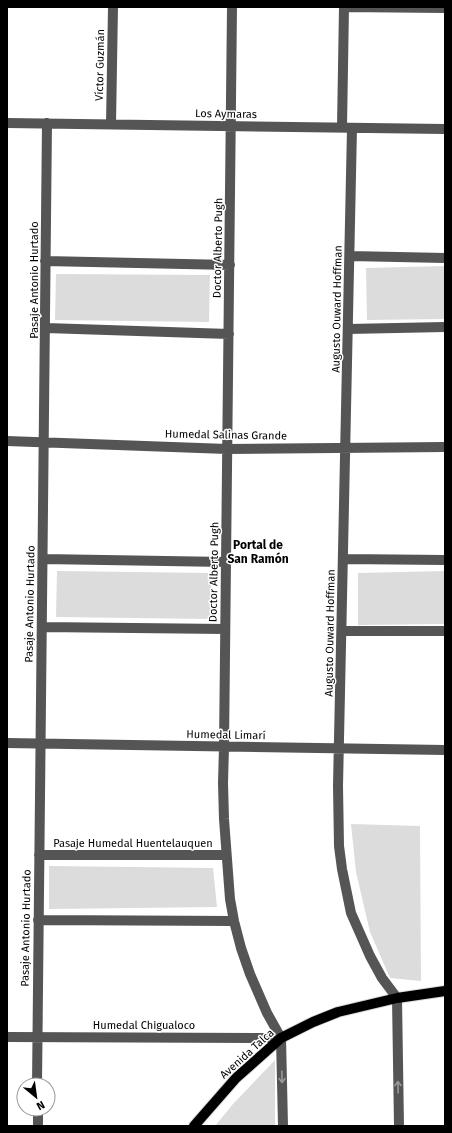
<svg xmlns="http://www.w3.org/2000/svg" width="452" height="1133" font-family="'Fira Sans',sans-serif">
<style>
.green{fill:#dcdcdc}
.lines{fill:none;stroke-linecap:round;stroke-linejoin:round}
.major-casing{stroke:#dbdbdb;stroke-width:12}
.minor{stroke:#555;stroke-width:10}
.major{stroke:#000;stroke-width:10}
.oneway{stroke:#999}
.labels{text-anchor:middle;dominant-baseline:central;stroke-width:3;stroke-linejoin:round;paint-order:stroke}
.street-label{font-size:11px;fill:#000;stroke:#fff}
.neighbourhood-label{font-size:12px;font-weight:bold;fill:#000;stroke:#fff}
</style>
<rect width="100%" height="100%" fill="#fff"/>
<path class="green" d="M445,266V319L367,320L366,268Z
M56,274L210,275L209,322L55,320Z
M57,571L211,573V619L56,617Z
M445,571V624L358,625V573Z
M351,824L420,826L421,981L390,978L370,932L356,872Z
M49,866L213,868L217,907L49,909Z
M275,1060V1126H215L233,1104Z"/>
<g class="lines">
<defs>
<path id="major" d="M194,1126L236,1078L281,1038L313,1022L338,1012L397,998L445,991"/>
</defs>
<use href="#major" class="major-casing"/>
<path class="minor" d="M232,7L224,747L223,783L224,819L230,899L234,921L241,948L250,974L267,1013L281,1038L283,1126
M344,7L445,8
M7,123L445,129
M111,124L113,7
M342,127L344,7
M352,128L338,786L339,846L342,869L351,913L370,956L382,978L397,998L399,1126
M350,256L445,258
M45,261L230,265
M46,328L229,334
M348,329L445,327
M7,441L227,449L445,447
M43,559L226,562
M344,559L445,560
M42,627L225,629
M342,631H445
M7,743L445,750
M39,855H226
M38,920L234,921
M7,1037L281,1038
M37,1085L47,123
M38,1109V1126"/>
<use href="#major" class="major"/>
</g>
<defs><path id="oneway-shaft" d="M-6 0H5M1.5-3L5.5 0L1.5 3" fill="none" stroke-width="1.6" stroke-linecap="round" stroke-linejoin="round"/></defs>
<g class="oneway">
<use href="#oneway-shaft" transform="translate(282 1077) rotate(89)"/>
<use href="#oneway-shaft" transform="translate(398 1087) rotate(-91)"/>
</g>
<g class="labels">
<g class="street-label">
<text transform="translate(100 65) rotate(-89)">Víctor Guzmán</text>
<text transform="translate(226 114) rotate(1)">Los Aymaras</text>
<text transform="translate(218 248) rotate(-89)">Doctor Alberto Pugh</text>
<text transform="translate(34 280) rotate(-90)">Pasaje Antonio Hurtado</text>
<text transform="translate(337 309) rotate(-89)">Augusto Ouward Hoffman</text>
<text transform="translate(226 435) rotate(1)">Humedal Salinas Grande</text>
<text transform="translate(214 572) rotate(-89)">Doctor Alberto Pugh</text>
<text transform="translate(30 604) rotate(-89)">Pasaje Antonio Hurtado</text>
<text transform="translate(330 633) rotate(-89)">Augusto Ouward Hoffman</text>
<text transform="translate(226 735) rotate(1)">Humedal Limarí</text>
<text x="133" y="843">Pasaje Humedal Huentelauquen</text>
<text transform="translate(26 928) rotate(-89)">Pasaje Antonio Hurtado</text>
<text x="144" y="1025">Humedal Chigualoco</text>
<text transform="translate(247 1054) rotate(-42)">Avenida Talca</text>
</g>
<g class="neighbourhood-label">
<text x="258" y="545">Portal de<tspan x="258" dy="14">San Ramón</tspan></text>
</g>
</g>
<rect width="452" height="1133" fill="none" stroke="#000000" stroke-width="16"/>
<g transform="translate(36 1097) rotate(151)"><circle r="19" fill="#ffffff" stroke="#999999"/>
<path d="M0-3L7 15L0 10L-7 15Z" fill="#000000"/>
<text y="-6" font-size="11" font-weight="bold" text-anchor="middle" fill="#000000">N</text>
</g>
</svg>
